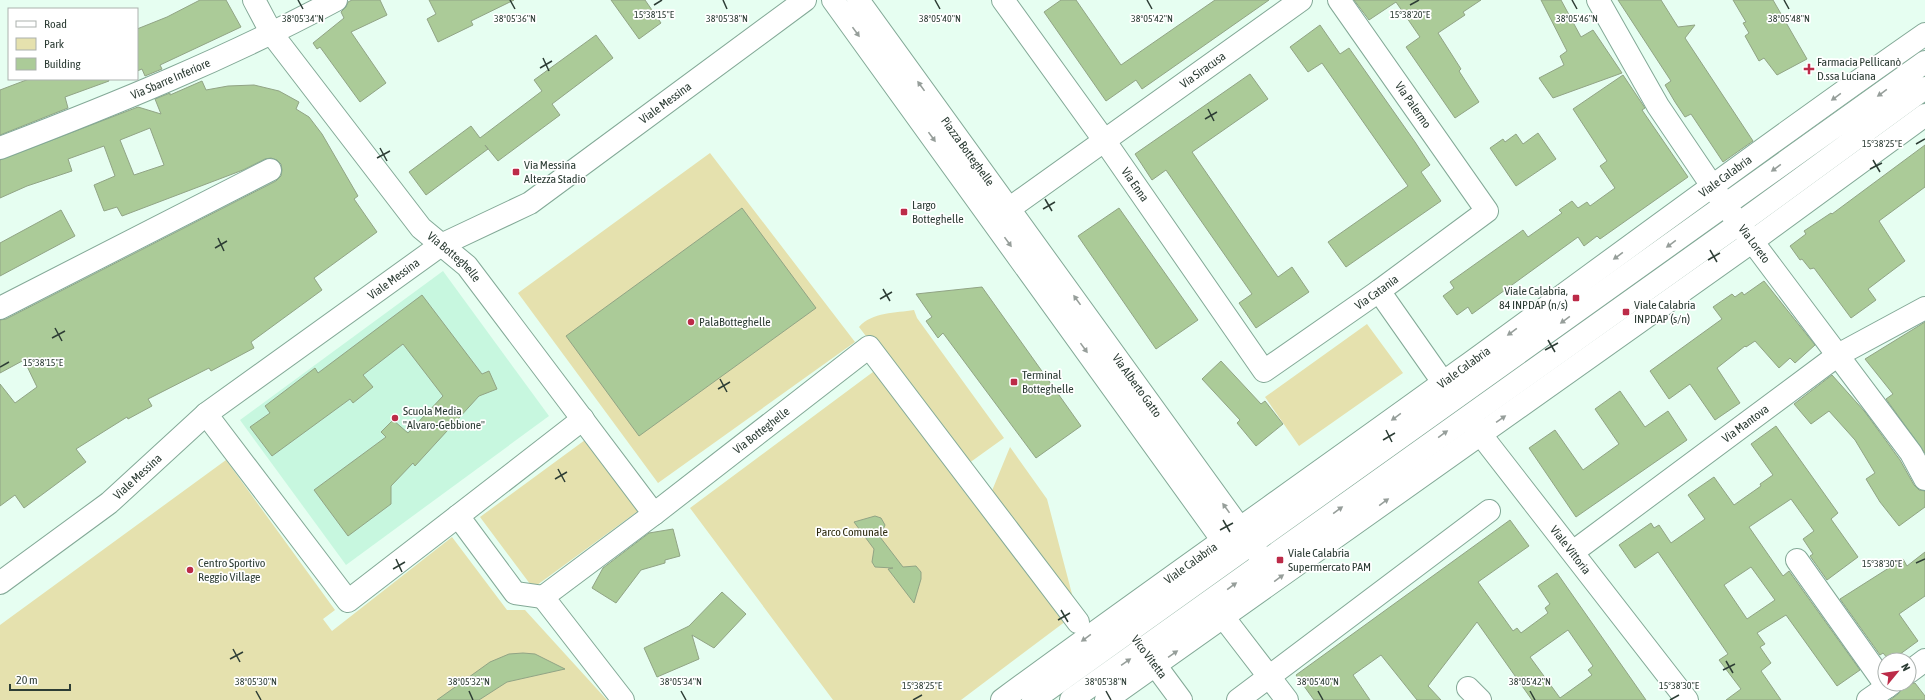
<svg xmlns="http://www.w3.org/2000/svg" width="1925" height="700" font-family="'Asap Condensed',sans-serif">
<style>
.built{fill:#c7f7df}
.green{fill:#e5e1ae}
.building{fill:#abcb98;stroke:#91a485;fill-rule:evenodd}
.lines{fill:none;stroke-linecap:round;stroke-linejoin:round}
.street-casing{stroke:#83a997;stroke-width:24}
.secondary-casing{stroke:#83a997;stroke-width:24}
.street{stroke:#fff;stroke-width:22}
.secondary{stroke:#fff;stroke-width:22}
.oneway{fill:#969e9a}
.ticks{fill:none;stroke:#2d3d35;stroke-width:1.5}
.poi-dot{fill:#bc2b48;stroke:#fff;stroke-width:1.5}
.labels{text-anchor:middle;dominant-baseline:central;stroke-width:3.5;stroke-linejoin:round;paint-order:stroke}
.poi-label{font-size:12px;fill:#2d3d35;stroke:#fff;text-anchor:start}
.street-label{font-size:12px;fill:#2d3d35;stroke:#fff}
.park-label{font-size:12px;fill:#2d2a0f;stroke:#fff}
.ticks-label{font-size:10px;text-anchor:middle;fill:#2d3d35;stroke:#fff;stroke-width:3.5;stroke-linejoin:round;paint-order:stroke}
</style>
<rect width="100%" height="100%" fill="#e6fef1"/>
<path class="built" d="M443,271L549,416L346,565L240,420Z"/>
<path class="green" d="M710,153L855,342L658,483L518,293Z
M914,310L917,318L1004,438L965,466L859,327C872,312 896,313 914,310Z
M1367,324L1403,373L1299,446L1265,397Z
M881,366L957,469L956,481L976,507L989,509L1070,618L961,700H833L690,508Z
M585,440L638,511L533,588L480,517Z
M1010,447L1047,499L1077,613L989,498Z
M226,460L335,610L323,619L332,631L452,537L507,610H525L607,700H0V625Z"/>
<path class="building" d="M200,0H226L241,27L160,65L162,69L145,76L142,69L137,71V29L167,17Z
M352,0H380L387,15L351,32L386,83L360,102L320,47L317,49L313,43L344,18L341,12L346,7L348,2Z
M429,0H514L471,21L473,25L438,42L427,19L436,14Z
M611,0H645L661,23L639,39Z
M1061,0H1076L1121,65L1215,0H1269L1142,89L1136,80L1106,101L1044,12Z
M1354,0H1481L1463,12L1465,15L1438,33L1461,69L1459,71L1479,102L1455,118L1406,47L1420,37L1396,2L1369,20Z
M1541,0H1561L1581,37L1593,30L1622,73L1553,98L1539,78L1564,65L1560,56L1567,51Z
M1618,0H1661L1678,27L1695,25L1685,38L1753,141L1723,162L1691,114L1685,117L1675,102L1665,85L1671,81Z
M1733,0H1773L1807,59L1777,75L1764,58L1759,61L1745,36L1749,33L1743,23L1746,22Z
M1320,25L1340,54L1349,48L1415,142L1430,165L1421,172L1441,201L1346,267L1328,242L1408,186L1322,63L1308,72L1290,47Z
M596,35L613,58L552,104L560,115L498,161L485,145L488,149L426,195L409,172L471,126L480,138L542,91L534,80Z
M1250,74L1268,99L1192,152L1278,277L1292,267L1309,292L1256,328L1239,303L1252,294L1190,205L1166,170L1152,180L1135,154Z
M1623,75L1645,108L1642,110L1688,177L1600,239L1597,236L1584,246L1578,237L1472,314L1468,307L1457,315L1443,296L1454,288L1450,282L1523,230L1528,237L1562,213L1559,210L1572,201L1578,208L1587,202L1590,206L1615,188L1600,166L1607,161L1573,109Z
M29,79H108L109,81L65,97L68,108L0,135V90Z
M202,81L206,90L228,86L254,85L279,91L299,102L296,109L309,117L322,134L358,196L354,199L377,232L314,278L322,290L251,342L254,348L211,371L209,368L148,399L152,406L128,419L127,417L76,449L86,462L24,508L15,495L0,506V384L15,403L37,387L24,360L0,373V320L6,319L276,181L281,176L282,170L281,164L277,160L271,158L265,159L243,170L122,216L117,207L104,211L94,185L115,176L104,146L68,159L72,171L27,186L0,198V160L138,107L161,114L155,99L170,93V95ZM150,128L164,165L134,175L120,140Z
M1538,133L1556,159L1516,186L1490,148L1503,139L1505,142L1516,134L1523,144Z
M1925,145V187L1879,221L1905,261L1868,289L1876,300L1851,318L1814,268L1810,269L1802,259L1800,260L1790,246L1806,234L1804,231L1831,213L1832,214Z
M742,208L816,308L639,436L566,336Z
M1119,208L1198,320L1156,349L1078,236Z
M61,210L75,236L0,276V243Z
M1764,281L1815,345L1795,363L1790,358L1779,368L1755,341L1746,347L1745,346L1717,368L1740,403L1715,420L1690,384L1669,399L1650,371L1722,319L1713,307L1732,294L1735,297L1742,292L1744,295Z
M982,287L1081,426L1036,458L943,333L938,338L926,321L932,317L916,294Z
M422,295L482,374L489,371L497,389L479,396L415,466L413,463L391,486V504L348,536L314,490L386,437L381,432L393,420L408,433L443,396L403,344L363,375L373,387L353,403L350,399L272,456L250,427L270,413L265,406L315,368L318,373Z
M1925,322V453L1886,399L1893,394L1865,359Z
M1221,361L1261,404L1265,401L1283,424L1256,446L1237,423L1240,420L1202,379Z
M1832,375L1865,412L1900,460L1914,485L1919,490L1925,491V507L1899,526L1880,502L1866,479L1875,473L1855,440L1829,411L1811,424L1794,404Z
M1620,391L1645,427L1668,411L1687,440L1576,517L1529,448L1555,430L1583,470L1619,444L1595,409Z
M1776,426L1838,513L1831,519L1858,557L1827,580L1810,556L1813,554L1803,539L1814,531L1791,499L1749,527L1783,576L1789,571L1860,670L1837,686L1786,615L1757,633L1765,644L1760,647L1771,663L1761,671L1781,700H1726L1741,689L1719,660L1728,654L1658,552L1635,568L1619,545L1651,523L1654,528L1659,525L1671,543L1705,519L1688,495L1714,477L1734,505L1761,486L1760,484L1773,475L1751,444ZM1751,567L1775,600L1747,619L1724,585Z
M875,516L881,518L885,525L880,537L903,567L916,566L921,572V579L914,603L888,569L893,568L875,567L872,562L874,549L854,522Z
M1510,520L1529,546L1478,582L1513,631L1517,628L1521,633L1548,613L1545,608L1550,604L1538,586L1557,573L1646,700H1532L1477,622L1428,686L1441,700H1417L1381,655L1353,675L1370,700H1314L1296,675ZM1568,630L1593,666L1588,670L1592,675L1560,698L1530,657Z
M673,529L680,556L665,560V563L641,570L616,603L592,588L603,568L649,533Z
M1925,552V596L1899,614L1918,641L1892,660H1889L1883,653L1880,655L1840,599L1903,559L1907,566Z
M722,592L746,614L714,648L692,635L699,659L657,677L644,648L689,626Z
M523,653L535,654L565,669L507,682L479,700H437L490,662L509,654Z
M1915,683L1925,696V700H1890L1898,694L1905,684Z"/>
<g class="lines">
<defs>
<g id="street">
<path id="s1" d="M254,0L272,34L421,228L467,266L654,514L543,597L623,700"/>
<path d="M833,0L1231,552"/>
<path id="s2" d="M858,0L1265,563"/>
<path id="s3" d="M1003,0L1104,140L1264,371L1379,291L1487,211L1339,0"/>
<path id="s4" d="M1598,0L1658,106L1725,205L1911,453L1925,479"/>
<path id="s5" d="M0,148C115,104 228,58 336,0"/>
<path id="s6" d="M1010,208L1301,0"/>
<path d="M1379,291L1452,395"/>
<path d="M0,308L270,170"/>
<path d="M206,414L348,601L458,516"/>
<path id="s7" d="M1471,422L1687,700"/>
<path id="s8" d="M654,514L869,347L1078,622"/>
<path id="s9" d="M1573,552L1838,355L1925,308"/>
<path d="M1797,560L1887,687"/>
<path id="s10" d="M0,583L109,503L206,414L441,245L530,203L805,0"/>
<path d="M543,597L515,593L458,516L583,419"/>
<path d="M1224,618L1287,700"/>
<path d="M1147,654L1181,700"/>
<path d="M1909,672L1925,660"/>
<path d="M1468,688L1480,700"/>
<path id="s11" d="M1002,700C1154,588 1309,480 1462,369C1616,257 1768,143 1925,34"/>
<path d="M1106,700L1753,241L1925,115"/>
<path d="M1238,700L1489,511"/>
<path d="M1868,700L1891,684"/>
</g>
<path id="secondary" d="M1033,700L1925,62
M1071,700L1740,223L1925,88"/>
</defs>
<use href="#street" class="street-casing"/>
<use href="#secondary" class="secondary-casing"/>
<use href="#street" class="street"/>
<use href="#secondary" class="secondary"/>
</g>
<defs><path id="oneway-solid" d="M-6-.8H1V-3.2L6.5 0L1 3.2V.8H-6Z"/></defs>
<g class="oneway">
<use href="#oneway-solid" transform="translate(856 32) rotate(54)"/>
<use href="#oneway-solid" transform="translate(921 86) rotate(-126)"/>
<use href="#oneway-solid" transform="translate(1882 93) rotate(144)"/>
<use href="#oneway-solid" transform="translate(1836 97) rotate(144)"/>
<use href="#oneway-solid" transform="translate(932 137) rotate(54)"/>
<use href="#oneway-solid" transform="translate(1776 168) rotate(144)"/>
<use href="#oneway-solid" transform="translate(1008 242) rotate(54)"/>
<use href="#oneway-solid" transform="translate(1671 244) rotate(144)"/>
<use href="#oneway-solid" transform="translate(1618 256) rotate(144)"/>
<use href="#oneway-solid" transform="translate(1077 300) rotate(-126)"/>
<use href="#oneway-solid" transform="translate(1565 320) rotate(144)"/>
<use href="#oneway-solid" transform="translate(1512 332) rotate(144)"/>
<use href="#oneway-solid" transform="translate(1084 348) rotate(54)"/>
<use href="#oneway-solid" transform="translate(1396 417) rotate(144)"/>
<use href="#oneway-solid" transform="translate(1501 419) rotate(-35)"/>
<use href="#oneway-solid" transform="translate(1443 434) rotate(-36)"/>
<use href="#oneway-solid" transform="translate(1384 502) rotate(-36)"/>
<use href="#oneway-solid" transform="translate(1226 508) rotate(-126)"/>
<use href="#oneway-solid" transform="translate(1338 510) rotate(-36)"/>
<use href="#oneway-solid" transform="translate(1279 578) rotate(-36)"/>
<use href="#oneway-solid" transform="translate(1232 586) rotate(-36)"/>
<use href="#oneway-solid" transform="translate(1086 638) rotate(144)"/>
<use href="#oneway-solid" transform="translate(1173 654) rotate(-35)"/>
<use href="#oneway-solid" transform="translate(1126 662) rotate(-35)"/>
</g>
<path class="ticks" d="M298,0L303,9M510,0L515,9M723,0L727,9M935,0L940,9M1147,0L1152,9M1572,0L1577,9M1784,0L1789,9M654,5L662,0M1410,5L1419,0M543,58L549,71M540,68L552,61M1208,109L1214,121M1205,119L1217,112M1916,144L1925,139M380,148L387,161M377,158L390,151M1873,160L1880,172M1870,169L1882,163M1045,199L1052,211M1043,209L1055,202M218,238L224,251M215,248L227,241M1710,250L1717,262M1708,260L1720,253M883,289L890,301M880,299L892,292M55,328L62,341M52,338L65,331M1548,340L1555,352M1545,350L1558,343M0,367L9,362M720,379L727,392M718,389L730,382M1386,430L1392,442M1383,440L1395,433M558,469L565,482M555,479L567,472M1223,520L1230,532M1220,530L1233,523M396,559L402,572M1916,563L1925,559M393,569L405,562M1061,610L1068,622M1058,620L1070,613M233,649L240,662M230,659L243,652M1726,661L1733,673M1723,670L1735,664M256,691L261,700M469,691L473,700M681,691L686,700M1106,691L1111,700M1318,691L1323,700M1530,691L1535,700M913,700L922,695M1670,700L1679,695"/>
<g class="poi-dot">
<path d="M1807 63h4v4h4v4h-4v4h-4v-4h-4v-4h4z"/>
<rect x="512" y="168" width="8" height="8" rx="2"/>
<rect x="900" y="208" width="8" height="8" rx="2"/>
<rect x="1572" y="294" width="8" height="8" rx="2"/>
<rect x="1622" y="308" width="8" height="8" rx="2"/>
<circle cx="691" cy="322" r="4"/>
<rect x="1010" y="378" width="8" height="8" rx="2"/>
<circle cx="395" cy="418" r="4"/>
<rect x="1276" y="556" width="8" height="8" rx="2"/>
<circle cx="190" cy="570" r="4"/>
</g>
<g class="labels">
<g class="poi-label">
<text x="1817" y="62">Farmacia Pellicanò<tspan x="1817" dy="14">D.ssa Luciana</tspan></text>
<text x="524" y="165">Via Messina<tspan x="524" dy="14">Altezza Stadio</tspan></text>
<text x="912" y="205">Largo<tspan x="912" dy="14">Botteghelle</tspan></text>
<text x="1568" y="291" text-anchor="end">Viale Calabria,<tspan x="1568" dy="14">84 INPDAP (n/s)</tspan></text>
<text x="1634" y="305">Viale Calabria<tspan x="1634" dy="14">INPDAP (s/n)</tspan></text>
<text x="699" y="322">PalaBotteghelle</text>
<text x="1022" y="375">Terminal<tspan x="1022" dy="14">Botteghelle</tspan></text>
<text x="403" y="411">Scuola Media<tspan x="403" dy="14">"Alvaro-Gebbione"</tspan></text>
<text x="1288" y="553">Viale Calabria<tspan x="1288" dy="14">Supermercato PAM</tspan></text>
<text x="198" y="563">Centro Sportivo<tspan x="198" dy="14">Reggio Village</tspan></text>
</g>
<g class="street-label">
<text stroke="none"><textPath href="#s6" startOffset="237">Via Siracusa</textPath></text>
<text stroke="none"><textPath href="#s5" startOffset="184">Via Sbarre Inferiore</textPath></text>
<text stroke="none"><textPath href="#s10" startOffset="823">Viale Messina</textPath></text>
<text transform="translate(1413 105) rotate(55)">Via Palermo</text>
<text stroke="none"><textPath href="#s2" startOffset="187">Piazza Botteghelle</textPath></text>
<text stroke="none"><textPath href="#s11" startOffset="893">Viale Calabria</textPath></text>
<text stroke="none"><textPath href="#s3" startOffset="227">Via Enna</textPath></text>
<text stroke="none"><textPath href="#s4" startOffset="290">Via Loreto</textPath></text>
<text stroke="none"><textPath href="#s1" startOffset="327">Via Botteghelle</textPath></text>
<text stroke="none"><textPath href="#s10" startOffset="498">Viale Messina</textPath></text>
<text stroke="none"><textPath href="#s3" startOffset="591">Via Catania</textPath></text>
<text stroke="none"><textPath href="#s11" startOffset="569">Viale Calabria</textPath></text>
<text stroke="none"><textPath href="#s2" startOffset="476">Via Alberto Gatto</textPath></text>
<text stroke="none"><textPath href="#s9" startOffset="215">Via Mantova</textPath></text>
<text stroke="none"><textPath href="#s8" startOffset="136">Via Botteghelle</textPath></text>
<text stroke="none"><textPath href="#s10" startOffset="174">Viale Messina</textPath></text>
<text stroke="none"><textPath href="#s7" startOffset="162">Viale Vittoria</textPath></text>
<text stroke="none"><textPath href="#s11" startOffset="233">Viale Calabria</textPath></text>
<text transform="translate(1149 657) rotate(53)">Vico Vitetta</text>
</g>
<g class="park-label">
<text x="852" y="532">Parco Comunale</text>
</g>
</g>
<g class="ticks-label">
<text x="654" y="18">15°38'15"E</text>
<text x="1410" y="18">15°38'20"E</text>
<text x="303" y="22">38°05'34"N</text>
<text x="515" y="22">38°05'36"N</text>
<text x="727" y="22">38°05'38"N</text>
<text x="940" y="22">38°05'40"N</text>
<text x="1152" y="22">38°05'42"N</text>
<text x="1577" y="22">38°05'46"N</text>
<text x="1789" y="22">38°05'48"N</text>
<text x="1882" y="147">15°38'25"E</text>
<text x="43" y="366">15°38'15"E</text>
<text x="1882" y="567">15°38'30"E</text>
<text x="256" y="685">38°05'30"N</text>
<text x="469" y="685">38°05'32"N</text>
<text x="681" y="685">38°05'34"N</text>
<text x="1106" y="685">38°05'38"N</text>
<text x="1318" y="685">38°05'40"N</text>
<text x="1530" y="685">38°05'42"N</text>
<text x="922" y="689">15°38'25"E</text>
<text x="1679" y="689">15°38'30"E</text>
</g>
<rect x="8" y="8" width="130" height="72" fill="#ffffff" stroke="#abb1ae"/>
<rect x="16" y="21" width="20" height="6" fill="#ffffff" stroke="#abb1ae"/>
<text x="44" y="28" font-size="12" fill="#2d3d35">Road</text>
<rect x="16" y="38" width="20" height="12" fill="#e5e1ae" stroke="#abb1ae"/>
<text x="44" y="48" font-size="12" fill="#2d3d35">Park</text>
<rect x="16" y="58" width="20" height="12" fill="#abcb98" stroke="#abb1ae"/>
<text x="44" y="68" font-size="12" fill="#2d3d35">Building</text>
<g transform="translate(1897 672) rotate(61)"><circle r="19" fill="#ffffff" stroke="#abb1ae"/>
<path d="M0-3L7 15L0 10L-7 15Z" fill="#bc2b48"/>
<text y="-6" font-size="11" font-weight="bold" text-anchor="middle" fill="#2d3d35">N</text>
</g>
<path d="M10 684v6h60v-6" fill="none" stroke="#2d3d35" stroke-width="2"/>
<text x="16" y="684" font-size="12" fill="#2d3d35" stroke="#ffffff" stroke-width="3" paint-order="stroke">20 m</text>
</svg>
